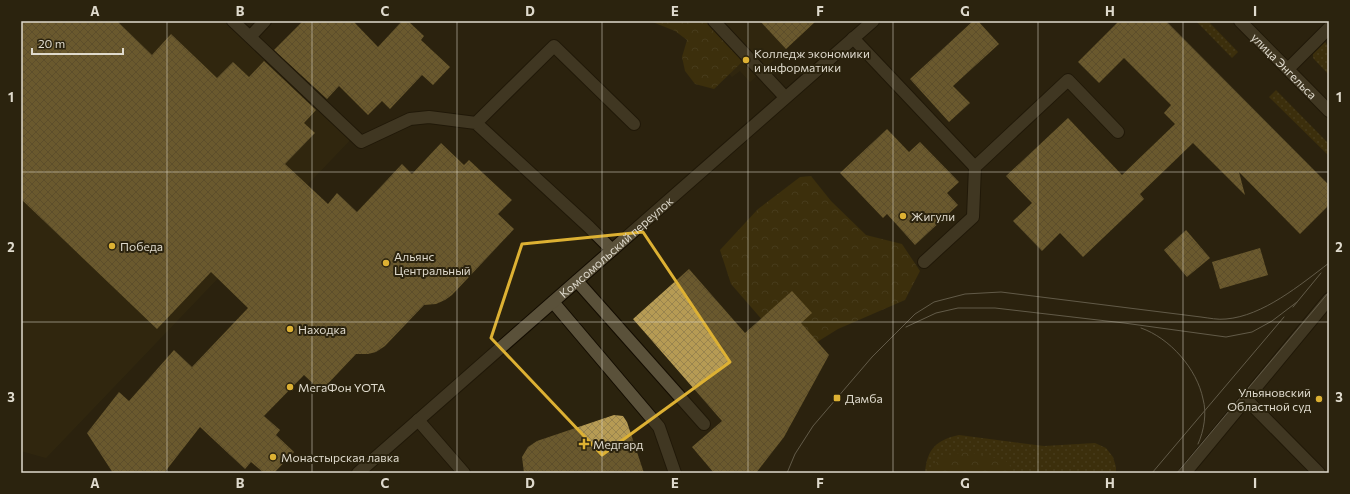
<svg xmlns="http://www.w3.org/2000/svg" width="1350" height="494" font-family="Commissioner,sans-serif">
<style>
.built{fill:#362c0f}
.green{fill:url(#green-dots)}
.forest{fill:url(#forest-crowns)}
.building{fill:url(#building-cross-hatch)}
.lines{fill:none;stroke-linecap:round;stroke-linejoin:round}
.lane-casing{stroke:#130c00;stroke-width:14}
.street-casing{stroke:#130c00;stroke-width:14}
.lane{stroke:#5a513a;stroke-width:12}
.street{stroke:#5a513a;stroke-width:12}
.tram{stroke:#a49e8e;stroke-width:1}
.marked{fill:none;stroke:#ddb133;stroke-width:3;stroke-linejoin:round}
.grid{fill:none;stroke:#dfdacd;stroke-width:1;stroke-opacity:0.55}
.poi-dot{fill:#ddb133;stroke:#2b230e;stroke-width:1.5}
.labels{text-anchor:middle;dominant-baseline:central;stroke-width:4;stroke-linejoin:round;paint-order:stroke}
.poi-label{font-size:12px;fill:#dfdacd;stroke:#2b230e;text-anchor:start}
.street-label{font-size:12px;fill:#dfdacd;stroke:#2b230e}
.neatline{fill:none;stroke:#dfdacd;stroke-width:1.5}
.grid-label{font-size:13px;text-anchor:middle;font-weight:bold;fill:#dfdacd}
</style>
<defs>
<pattern id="green-dots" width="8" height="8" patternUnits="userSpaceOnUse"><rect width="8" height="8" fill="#503e09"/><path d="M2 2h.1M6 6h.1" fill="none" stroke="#69592c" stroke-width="1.8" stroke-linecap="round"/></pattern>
<pattern id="forest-crowns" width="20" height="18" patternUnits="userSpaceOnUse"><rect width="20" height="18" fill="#503e09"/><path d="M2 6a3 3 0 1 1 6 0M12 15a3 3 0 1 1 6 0" fill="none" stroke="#69592c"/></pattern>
<pattern id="building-cross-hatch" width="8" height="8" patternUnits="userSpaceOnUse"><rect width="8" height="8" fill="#b69b54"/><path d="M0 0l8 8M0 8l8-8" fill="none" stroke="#99844e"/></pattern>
</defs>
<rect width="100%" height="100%" fill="#2b230e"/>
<path class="built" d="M21,21H241L355,135L46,458L21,451Z
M684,21H816L750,82L740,71L732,77Z"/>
<path class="green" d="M1196,21H1208L1238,52L1232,58Z
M1325,42L1329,47V75L1313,58V54Z
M1276,90L1329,144V156L1269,97Z
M959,435L1044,446L1095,443L1106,448L1113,457L1116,467V473H925C927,449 936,440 959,435Z"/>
<path class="forest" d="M650,21H707L744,60L714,89L695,84L685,71L682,57L687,40L675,31Z
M811,176L831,201L866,235L902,244L920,271L905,300L838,329L809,347L784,345L731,284L720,250L758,209L800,177Z
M968,452L1005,460L1011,467L1014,473H929C933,458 955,453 968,452Z"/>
<path class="building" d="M21,21H117L152,55L171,34L217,78L233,62L249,77L264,61L316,110L304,123L315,133L285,164L328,204L337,193L357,212L402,164L412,174L441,143L464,165L469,160L512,200L498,214L514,229L452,295L445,300L436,304L424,305L385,346L376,352L368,354H356L321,391L304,375L264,416L280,430L276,435L294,452L274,473H264L251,462L245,469L200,427L164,473H113L87,433L119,392L129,401L174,350L192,367L248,308L211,272L157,329L21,199Z
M303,21H353L378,47L402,21H408L424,36L421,40L450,67L433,85L422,75L390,109L382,101L368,115L339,86L327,99L274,50Z
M760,21H816L786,49Z
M973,21H978L999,44L953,86L970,103L949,122L910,79Z
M1119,21H1166L1329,185V205L1300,234L1239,172L1245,195L1193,143L1140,194L1144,199L1083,257L1060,233L1042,251L1013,221L1032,203L1006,176L1068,118L1122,175L1175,124L1164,113L1171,105L1124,58L1099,83L1078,62Z
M887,129L909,152L920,142L959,182L947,193L958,205L915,245L887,214L883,218L840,173Z
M1186,230L1210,258L1187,277L1164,250Z
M1260,248L1268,275L1220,289L1212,262Z
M689,269L745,333L792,291L812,313L801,323L829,355L784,437L756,473H714L692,447L722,421L633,319Z
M614,415L623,416L627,422L644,473H524L522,457L528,447L537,441Z"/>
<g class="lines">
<defs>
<path id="lane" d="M233,21L361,142L410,119L429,117L476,123L589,227L612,250
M714,21L785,97
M250,37L265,21
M853,38L975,167L973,217L924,262
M1288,69L1329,28
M476,123L554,46L634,124
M975,167L1068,80L1118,132
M577,281L704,424
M553,302L659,427L675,473
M1246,399L1319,473
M418,420L464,473"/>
<g id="street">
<path id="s1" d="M1240,21L1329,111"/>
<path id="s2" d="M358,473L873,21"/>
<path d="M1185,473L1329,299"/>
</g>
</defs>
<use href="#lane" class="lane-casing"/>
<use href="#street" class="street-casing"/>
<use href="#lane" class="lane"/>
<use href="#street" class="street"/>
<path class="tram" d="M1293,307L1321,273
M906,327L936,313L958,308H995L1124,323L1226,337L1252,332L1272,321L1297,302
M1141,328C1170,338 1197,369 1203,399C1207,413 1204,431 1198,444
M787,473L795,454L813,426L872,357L915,314L934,302L965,294L1001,292L1201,317C1209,318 1218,320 1226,319C1263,316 1300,285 1329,263
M1152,473L1284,317
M1177,473L1329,292"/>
</g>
<path d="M0 0H1350V494H0ZM643,232L730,362L602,455L491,338L522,244Z" fill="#2b230e" fill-opacity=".55" fill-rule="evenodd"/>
<path class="marked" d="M643,232L730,362L602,455L491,338L522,244Z"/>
<path class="grid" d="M167,21V473M312,21V473M457,21V473M602,21V473M748,21V473M893,21V473M1038,21V473M1183,21V473M21,172H1329M21,322H1329"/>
<g class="poi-dot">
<circle cx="746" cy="60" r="4"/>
<circle cx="903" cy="216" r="4"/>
<circle cx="112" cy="246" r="4"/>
<circle cx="386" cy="263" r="4"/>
<circle cx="290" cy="329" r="4"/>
<circle cx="290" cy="387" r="4"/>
<rect x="833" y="394" width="8" height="8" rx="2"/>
<circle cx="1319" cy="399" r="4"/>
<path d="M582 438h4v4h4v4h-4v4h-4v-4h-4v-4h4z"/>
<circle cx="273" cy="457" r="4"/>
</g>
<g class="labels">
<g class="poi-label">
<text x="754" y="53">Колледж экономики<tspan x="754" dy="14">и информатики</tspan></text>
<text x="911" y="216">Жигули</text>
<text x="120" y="246">Победа</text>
<text x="394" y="256">Альянс<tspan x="394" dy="14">Центральный</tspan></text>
<text x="298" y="329">Находка</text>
<text x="298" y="387">МегаФон YOTA</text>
<text x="1311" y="392" text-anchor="end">Ульяновский<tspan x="1311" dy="14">Областной суд</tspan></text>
<text x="845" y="398">Дамба</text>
<text x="593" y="444">Медгард</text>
<text x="281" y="457">Монастырская лавка</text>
</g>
<g class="street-label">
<text stroke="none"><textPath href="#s1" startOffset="63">улица Энгельса</textPath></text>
<text stroke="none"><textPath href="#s2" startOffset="343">Комсомольский переулок</textPath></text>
</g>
</g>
<rect width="1350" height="494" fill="none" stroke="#2b230e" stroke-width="44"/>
<path d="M32 48v6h91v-6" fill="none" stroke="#dfdacd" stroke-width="2"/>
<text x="38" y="48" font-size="12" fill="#dfdacd" stroke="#2b230e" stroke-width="3" paint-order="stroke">20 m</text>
<rect x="22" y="22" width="1306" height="450" class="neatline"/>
<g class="grid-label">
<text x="95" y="16">A</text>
<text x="240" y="16">B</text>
<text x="385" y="16">C</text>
<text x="530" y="16">D</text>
<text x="675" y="16">E</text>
<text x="820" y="16">F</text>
<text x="965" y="16">G</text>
<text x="1110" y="16">H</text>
<text x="1255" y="16">I</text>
<text x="11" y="102">1</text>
<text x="1339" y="102">1</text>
<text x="11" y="252">2</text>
<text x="1339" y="252">2</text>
<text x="11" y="402">3</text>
<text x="1339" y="402">3</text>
<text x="95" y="488">A</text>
<text x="240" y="488">B</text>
<text x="385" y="488">C</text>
<text x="530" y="488">D</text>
<text x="675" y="488">E</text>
<text x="820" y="488">F</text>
<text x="965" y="488">G</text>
<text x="1110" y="488">H</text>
<text x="1255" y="488">I</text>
</g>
</svg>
